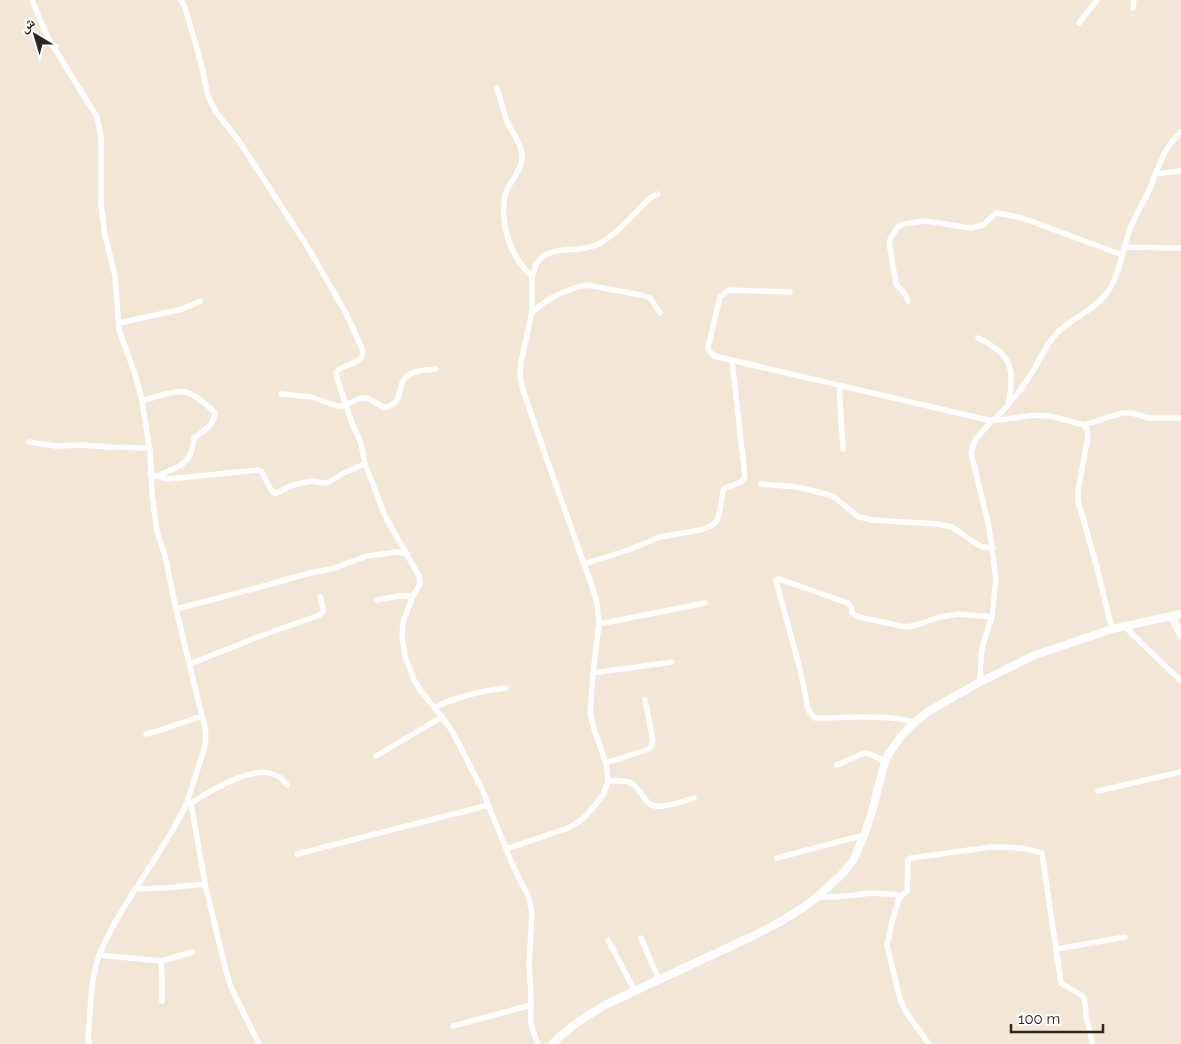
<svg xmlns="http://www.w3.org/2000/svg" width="1181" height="1044" font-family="Raleway,'Noto Naskh Arabic',sans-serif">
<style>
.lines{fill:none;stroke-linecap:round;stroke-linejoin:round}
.street{stroke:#fff;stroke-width:5.5}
.secondary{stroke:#fff;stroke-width:8}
</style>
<rect width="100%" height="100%" fill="#f2e6d7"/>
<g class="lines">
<path class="street" d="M32,0L48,38L97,117L101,137V206L105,235L115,276L119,330L135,374L142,401L150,452L152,495L157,531L165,556L176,609L202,716C210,739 204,750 197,771C193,783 190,796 185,807C160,858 122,901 100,953C90,978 91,1008 88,1036L89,1044
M181,0L185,7L202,67L208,96L216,112L239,141L307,246L347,315L363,351C362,366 345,362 336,372L337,378L351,420L361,444L365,464L385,516L419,576L420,584L413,596L403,622L402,636L405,656L414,680L420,690L442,717L452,731L481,787L506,849L519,879L528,895L532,913L529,965L531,994V1025L538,1044
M1133,8L1134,0
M1079,23L1097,0
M497,88C500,99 503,110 507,121C511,132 524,146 522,159C521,171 511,180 507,190C499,210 506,242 518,260C522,266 528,272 532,278V312L521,362L520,377L523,390L546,457L593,589L597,604L599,624L593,673L590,714L595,732L606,763L608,781L603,795L591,810L580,821L568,828L506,849
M1155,174L1181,171
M1125,247L1181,248
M532,278C534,273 534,267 537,263C545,249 565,250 580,249C588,248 598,245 605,240C623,229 636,211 651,197L658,194
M790,292L729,290L720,297L708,348L710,352L714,356L992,421L1036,415L1050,416L1084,425L1087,429L1088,436L1078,491V501L1095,560L1112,629
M908,301L905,294L896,284L889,242L893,234L898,227L903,224L926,221L971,228L983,225L996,213L1009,215L1022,218L1123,255
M532,312L545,302L557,295L574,288L587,285L641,295L650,298L660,313
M119,323L183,309L200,301
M978,338C1013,355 1015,369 1008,405
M839,385L843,449
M281,394L311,397L337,406H343L361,398H367L385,408C406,401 396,386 406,377C414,370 426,370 436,369
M142,401C152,398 177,389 186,392C195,395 209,406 215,413C214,426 203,431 194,438C193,442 193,446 192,450C187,466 172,469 158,476
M1084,425L1122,413H1132L1149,418H1181
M29,442L56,446L82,445L109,447L150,448
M150,474L168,479L258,470L262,472L271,490L275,493L279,492L290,486L310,481L324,483L329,482L344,473L365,464
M761,484L796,487L827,494L837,499L857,516L871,520L938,524L952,527L975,543L983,547L993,548
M584,564L631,549L660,537L700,530L711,526L716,522L719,515L723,491L725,488C732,485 742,484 745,477L732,360
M377,600L398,596H413
M176,609L260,587L310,573L335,568L367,556L397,552L408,554
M599,624L705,603
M1124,626L1181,681
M190,664L263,635L320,615L323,612V608L320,596
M593,673L672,662
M980,682L981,656L983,644L992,617L996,579L989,527L971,453C972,448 973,443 976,439C980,433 986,428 991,422C1004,410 1016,397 1026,382C1037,367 1044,346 1057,333C1073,317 1096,310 1109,290C1120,273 1122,251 1129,232C1133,219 1141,207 1147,195C1158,171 1161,150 1181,132
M435,707C459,696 479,691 506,688
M915,722C882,714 849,718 815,718L811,714L808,709L800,669L776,581L778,579L782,580L848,603L851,607L852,613L858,617L907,627L920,624L939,617L959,614L992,617
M146,734L158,731L202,716
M376,756L442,717
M606,763L646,750L651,747L653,741L645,700
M837,765L865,753L870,754L885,761
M608,781C617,781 629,779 635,786C642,792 645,804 655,806C665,808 684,801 694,798
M1098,791L1181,772
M191,803L205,884L225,967L230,985L259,1044
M189,804C210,792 255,761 279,777C282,778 285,782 287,785
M297,854L489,805
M777,858L864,835
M135,889L164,888L205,884
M817,897H836L872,893L901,895
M641,938L659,980
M608,940L635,991
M1057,949L1125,937
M99,955L161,961L193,952
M161,961L162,977V1001
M453,1026L531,1005
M929,1044L906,1012L900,999L887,945L892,922L899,898L907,891L908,861L911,858L991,847H1007L1027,849L1042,853L1061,983C1067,988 1077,991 1082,996C1087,1002 1085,1009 1086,1016C1088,1025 1091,1034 1092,1044"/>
<path class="secondary" d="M1171,616L1181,635
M552,1044C570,1026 587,1015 609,1003L755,935L780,922L804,907L817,897L840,876L853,861L864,835L872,812L885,761L890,752L901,736L915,722L929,711L980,682L1035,655L1112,629L1181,614"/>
</g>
<g transform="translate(35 35) rotate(322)" stroke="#ffffff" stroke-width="4" paint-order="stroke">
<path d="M0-4L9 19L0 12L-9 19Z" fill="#2a2621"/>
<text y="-8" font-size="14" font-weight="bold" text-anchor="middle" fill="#2a2621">ش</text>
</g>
<path d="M1011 1024v8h92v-8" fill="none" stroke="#2a2621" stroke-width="2.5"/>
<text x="1018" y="1024" font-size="15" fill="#2a2621" stroke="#ffffff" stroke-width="4" paint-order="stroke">100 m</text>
</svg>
